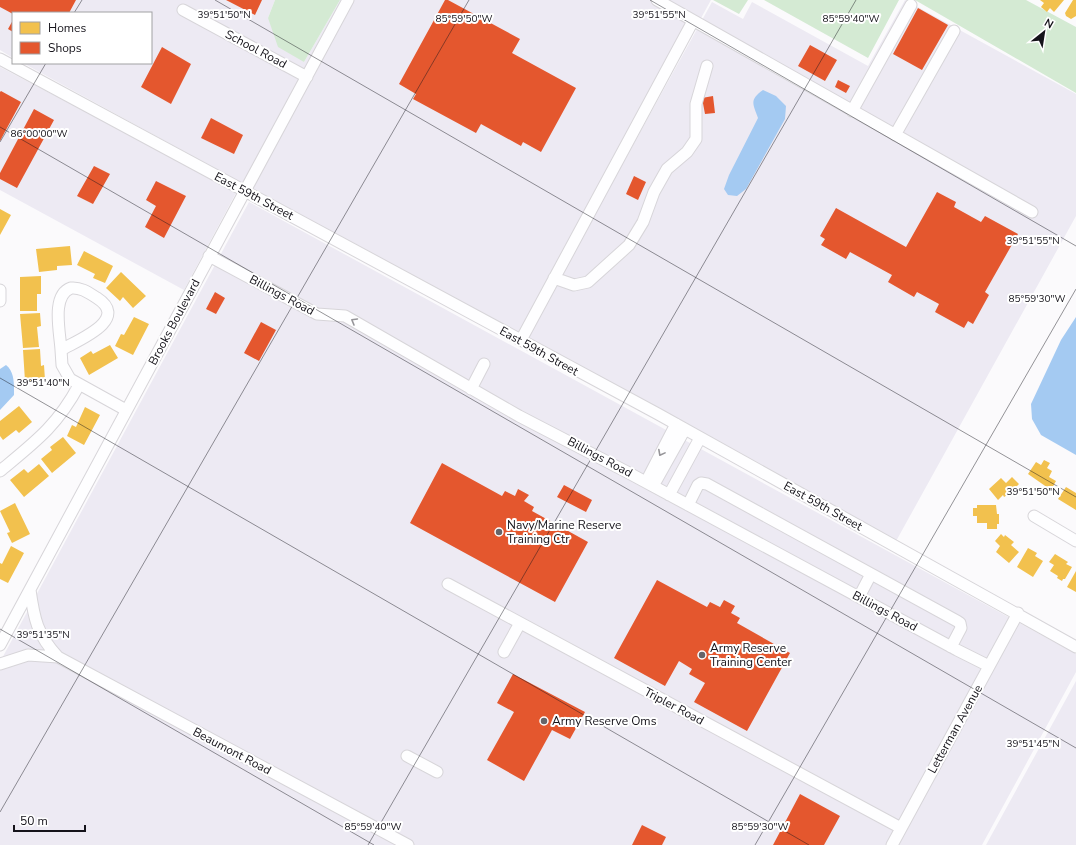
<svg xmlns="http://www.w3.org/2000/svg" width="1076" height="845" font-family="'Nunito Sans',sans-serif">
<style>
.built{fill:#edeaf3}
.green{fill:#d4ead3}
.water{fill:#a4caf2}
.homes{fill:#f2c14e}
.shops{fill:#e4572e}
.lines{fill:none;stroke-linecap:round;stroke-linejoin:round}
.minor-casing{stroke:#d7d5d9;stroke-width:13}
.minor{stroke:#fefeff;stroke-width:11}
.oneway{stroke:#959498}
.ticks{fill:none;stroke:#15131a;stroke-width:1;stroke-opacity:0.45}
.poi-dot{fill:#666469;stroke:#fff;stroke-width:1.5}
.labels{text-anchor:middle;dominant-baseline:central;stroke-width:4;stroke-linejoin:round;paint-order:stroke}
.street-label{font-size:12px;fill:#15131a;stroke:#fff}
.poi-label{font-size:12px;fill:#15131a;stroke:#fff;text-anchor:start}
.ticks-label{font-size:10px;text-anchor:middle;fill:#15131a;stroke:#fff;stroke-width:4;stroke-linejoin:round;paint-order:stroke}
</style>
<rect width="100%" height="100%" fill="#fbfafc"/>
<path class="built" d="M0,0H275L268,18L304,62L340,0H711L524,338L23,63H151V13H13V58L0,50Z
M905,0L1076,94V216L895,543L526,339L712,2L743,19L752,2L868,66Z
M0,67L237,191L184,290L0,190Z
M249,202L1076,654V672L982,845H0V662Z
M1076,681V845H986Z"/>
<path class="green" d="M275,0H340L304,62L278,47L268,18Z
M713,0H748L739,14Z
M764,0H899L868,58Z
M915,0H1026L1076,27V93Z"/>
<path class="water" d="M763,90L776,96L786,106L785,119L746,189L737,196L728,195L724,189L729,175L758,118C753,104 749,100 763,90Z
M1076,317V455L1041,435L1032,419L1031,404L1061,340Z
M6,365C15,372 14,385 14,395L0,410V369Z"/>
<path class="homes" d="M1040,0H1064L1054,12L1050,8L1047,12L1041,7L1044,3Z
M1073,0H1076V16L1071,19L1066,16L1065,13Z
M0,209L11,215L0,235Z
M70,246L72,265L57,266V270L39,272L36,249Z
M84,251L113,266L105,283L93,278L95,274L77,265Z
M121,272L146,296L133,308L123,297L120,301L106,288Z
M41,276V294H37V311H20V277Z
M40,313L41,326L37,327L39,347L23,348L20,314Z
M134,317L149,324L133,355L115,346L121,334L124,335Z
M110,345L118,358L89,375L80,358L91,351L93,354Z
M40,349L41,366L44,365L45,380L25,381L23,350Z
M19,406L32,422L19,433L16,430L3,440L0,436V421Z
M85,407L100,415L84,445L67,436L72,425L76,427Z
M63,437L76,453L52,473L41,459L52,450L50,447Z
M1044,460L1050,463L1047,468L1052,471L1049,477L1056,481L1051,490L1028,474L1036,462L1041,465Z
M39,464L49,476L24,497L10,480L24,469L28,473Z
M1012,477L1019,484L1009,494L1004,497L1003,495L998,500L989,489L1001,478L1006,483Z
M1066,487L1076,493V510L1058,499Z
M15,503L30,534L12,543L7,533L10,532L0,511Z
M977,505H996L997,514H999V524H997V529H987V523H977V516H973V508H977Z
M1001,534L1004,537L1005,535L1014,542L1011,545L1019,552L1009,563L996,552L1000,546L995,541Z
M11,546L24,553L8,583L0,579V563L2,564Z
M1028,548L1037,553L1035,556L1043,561L1033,577L1017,567Z
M1055,554L1068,562L1066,564L1072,567L1065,579H1063L1062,581L1057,578L1058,576L1050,571L1054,565L1049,562Z
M1076,571V592L1067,587Z"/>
<path class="shops" d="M0,0H76L69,13L13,14L0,7Z
M226,0H262L255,15Z
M445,0H448L520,39L512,53L576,88L541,152L523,142L521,146L481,124L476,133L413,99L416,94L399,84Z
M918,8L948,25L922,70L893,54Z
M13,20V32L8,29Z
M810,45L837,60L825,81L798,66Z
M162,47L191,64L171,104L141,87Z
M838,80L850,86L846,93L835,87Z
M1,91L21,102L0,141V92Z
M713,96L715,113L705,114L702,98Z
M34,109L54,120L17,188L0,179V173Z
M211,118L243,135L234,154L201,138Z
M94,166L110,174L93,204L77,196Z
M634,176L646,182L638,200L626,194Z
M156,181L186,196L164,238L145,227L156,206L146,200Z
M937,192L956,202L954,207L981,222L985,216L1018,234L985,292L989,295L973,324L968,321L964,328L935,312L939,304L917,292L914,297L888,282L892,275L850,252L846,259L821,245L825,239L820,236L836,208L906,247Z
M215,292L225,298L216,314L206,309Z
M261,322L276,330L259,361L244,353Z
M442,463L502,496L505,491L515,496L518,489L529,495L524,501L534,507L532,511L588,542L555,602L410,523Z
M564,485L592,500L586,512L557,497Z
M657,580L707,607L710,602L720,607L724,600L735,606L731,613L740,618L737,623L790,653L747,731L694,702L705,683L689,674L692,669L679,661L665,686L614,658Z
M513,674L585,712L570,739L552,730L524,781L487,760L514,712L497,703Z
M800,794L840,816L824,845H773Z
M642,825L666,837L662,845H632Z"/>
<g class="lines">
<defs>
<path id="minor" d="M657,0L1032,212
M183,10L307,77
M0,59L658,414L1076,647
M852,111L911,5
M895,135L954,31
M209,256L317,314L345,316L519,416L627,472L957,650L989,666
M554,278L574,285L588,282L629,245L643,222L654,192L667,169L687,152L696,139V104L707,66
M71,288C81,287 89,293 97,298C131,320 76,341 61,350C60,332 51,295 71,288Z
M0,290V301
M521,340L693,21
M61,350L62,365L70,379L126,410
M471,389L484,364
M0,471C35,442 57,426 79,385
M646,482L676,424
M653,486L685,429
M669,495L700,438
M688,505L698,485L701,483L707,484L957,621L960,623L961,628L951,647
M1034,516L1076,541
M448,584L901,828
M30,590C34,618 37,635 58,657L408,845
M859,597L871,574
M0,645L348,0
M504,652L520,623
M0,664L28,655L58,657
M407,756L437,772
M892,845L1018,613"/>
</defs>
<use href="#minor" class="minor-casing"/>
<use href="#minor" class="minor"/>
</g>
<defs><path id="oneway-chevron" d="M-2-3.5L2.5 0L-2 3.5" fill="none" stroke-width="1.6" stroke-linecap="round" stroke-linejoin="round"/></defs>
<g class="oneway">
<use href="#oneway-chevron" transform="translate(354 321) rotate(-150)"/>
<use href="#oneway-chevron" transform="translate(661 453) rotate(118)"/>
</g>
<path class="ticks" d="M215,0L1076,497M650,0L1076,246M74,13L82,0M0,127L1076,748M0,142L46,63M0,378L809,845M0,629L374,845M0,812L469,0M368,845L856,0M755,845L1076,289"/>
<g class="poi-dot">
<circle cx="499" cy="532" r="4"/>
<circle cx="702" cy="655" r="4"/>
<circle cx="544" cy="721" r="4"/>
</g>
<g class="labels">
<g class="street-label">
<text transform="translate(256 49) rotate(28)">School Road</text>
<text transform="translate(254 196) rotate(28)">East 59th Street</text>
<text transform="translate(282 295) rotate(28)">Billings Road</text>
<text transform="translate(174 322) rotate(-62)">Brooks Boulevard</text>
<text transform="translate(539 351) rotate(29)">East 59th Street</text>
<text transform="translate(600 457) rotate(28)">Billings Road</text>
<text transform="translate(823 506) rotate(29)">East 59th Street</text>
<text transform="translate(885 611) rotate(28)">Billings Road</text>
<text transform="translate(674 706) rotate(28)">Tripler Road</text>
<text transform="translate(955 729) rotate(-61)">Letterman Avenue</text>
<text transform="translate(232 751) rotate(28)">Beaumont Road</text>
</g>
<g class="poi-label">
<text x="507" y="525">Navy/Marine Reserve<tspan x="507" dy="14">Training Ctr</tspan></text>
<text x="710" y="648">Army Reserve<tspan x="710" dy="14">Training Center</tspan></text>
<text x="552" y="721">Army Reserve Oms</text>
</g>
</g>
<g class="ticks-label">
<text x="224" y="18">39°51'50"N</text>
<text x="659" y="18">39°51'55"N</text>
<text x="464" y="22">85°59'50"W</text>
<text x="851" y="22">85°59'40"W</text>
<text x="39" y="137">86°00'00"W</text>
<text x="1033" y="244">39°51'55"N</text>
<text x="1037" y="302">85°59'30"W</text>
<text x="43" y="386">39°51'40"N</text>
<text x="1033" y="495">39°51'50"N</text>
<text x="43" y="638">39°51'35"N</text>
<text x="1033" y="747">39°51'45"N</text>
<text x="373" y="830">85°59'40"W</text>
<text x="760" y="830">85°59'30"W</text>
</g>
<rect x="12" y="12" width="140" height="52" fill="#ffffff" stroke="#a1a1a3"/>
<rect x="20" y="22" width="20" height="12" fill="#f2c14e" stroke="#a1a1a3"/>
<text x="48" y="32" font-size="12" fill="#15131a">Homes</text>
<rect x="20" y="42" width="20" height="12" fill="#e4572e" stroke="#a1a1a3"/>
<text x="48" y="52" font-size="12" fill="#15131a">Shops</text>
<g transform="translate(1044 32) rotate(30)" stroke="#ffffff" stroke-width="3" paint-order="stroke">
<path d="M0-3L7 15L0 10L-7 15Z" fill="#15131a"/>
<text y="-6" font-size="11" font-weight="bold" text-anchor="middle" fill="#15131a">N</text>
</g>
<path d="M14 825v6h71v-6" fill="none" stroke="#15131a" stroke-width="2"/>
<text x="20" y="825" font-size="12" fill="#15131a" stroke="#ffffff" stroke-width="3" paint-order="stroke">50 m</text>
</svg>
